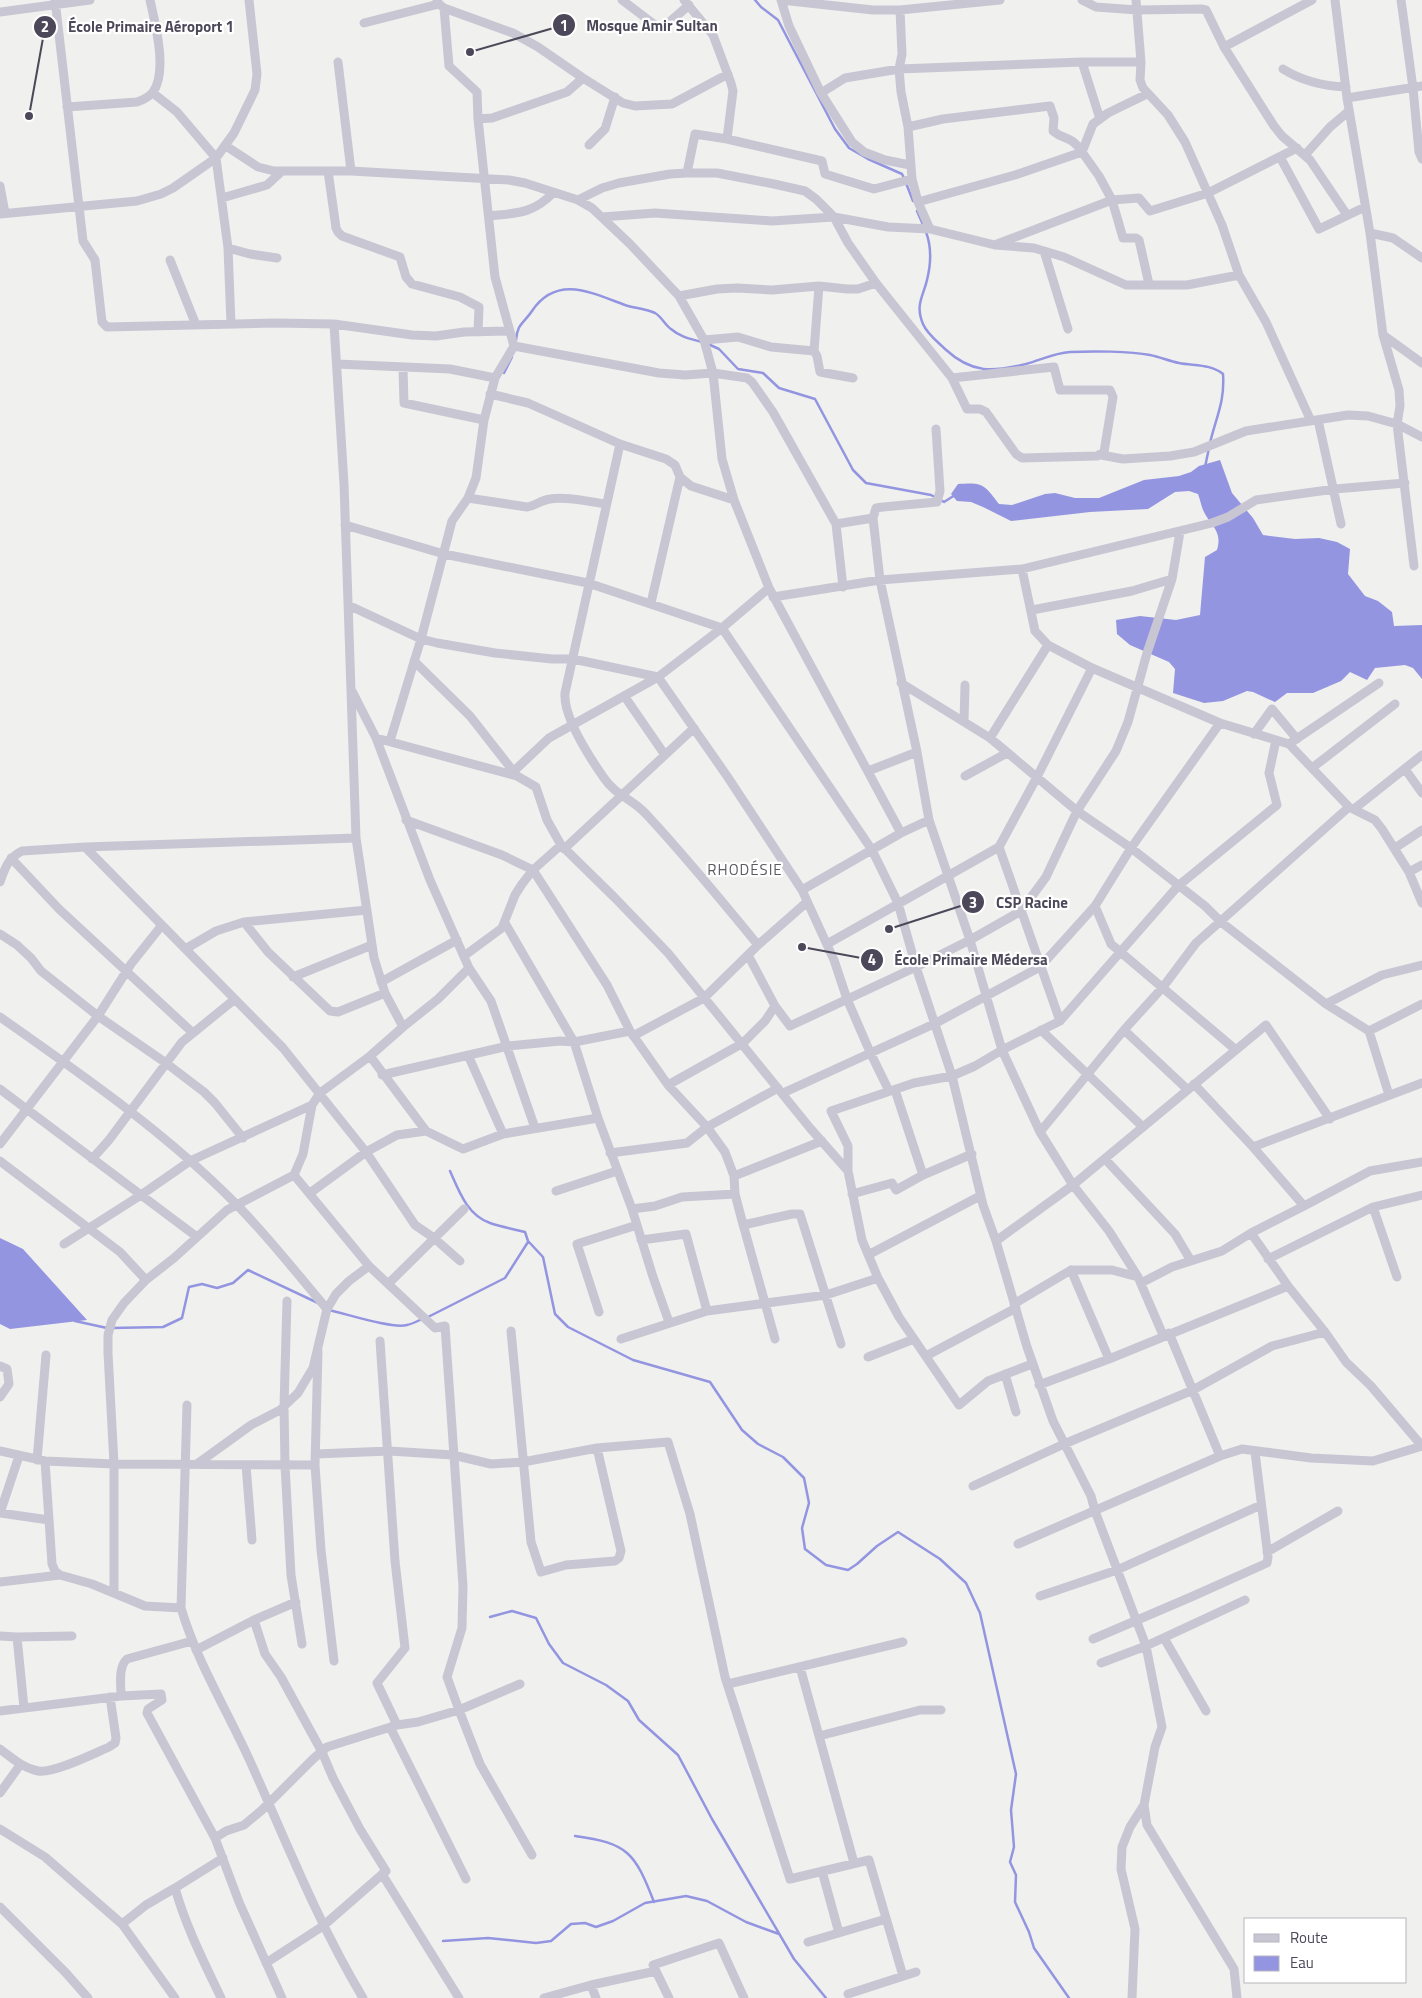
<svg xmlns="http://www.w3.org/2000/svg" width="1422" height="1998" font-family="'Titillium Web',sans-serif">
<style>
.water{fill:#9395e1}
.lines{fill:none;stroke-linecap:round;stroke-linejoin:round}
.stream{stroke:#9395e1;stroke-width:2.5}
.street{stroke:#c9c6d3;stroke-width:9}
.labels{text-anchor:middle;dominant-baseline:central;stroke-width:4.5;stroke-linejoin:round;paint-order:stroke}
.neighbourhood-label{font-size:15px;letter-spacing:1px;fill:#5d5b62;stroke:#fff}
.leader{fill:none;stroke:#4c4859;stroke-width:2}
.callout-dot{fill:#4c4859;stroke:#fff;stroke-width:2}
.mark-label{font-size:15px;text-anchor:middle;font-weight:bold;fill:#fff}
.callout-label{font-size:15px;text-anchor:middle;font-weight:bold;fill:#4c4859;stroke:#fff;stroke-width:4.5;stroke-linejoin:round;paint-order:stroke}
</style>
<rect width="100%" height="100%" fill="#f0f0ee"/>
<path class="water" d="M1220,460L1232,493L1253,518L1263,535L1295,539L1319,538L1337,542L1350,549L1348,574L1365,596L1378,601L1392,612L1394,626L1422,625V679L1413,668L1405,665L1375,668L1367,680L1350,672L1341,681L1313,693H1287L1275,702L1253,692L1247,691L1223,701L1204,703L1173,693L1175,669L1169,662L1130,645L1117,634L1116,620L1140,616L1176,620L1200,615L1205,557L1217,550C1223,530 1210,526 1203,510C1201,505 1200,499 1198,494L1189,491L1175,492L1148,509L1090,512L1011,521L983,507L971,502L957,501L951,494L958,484C983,482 984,484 999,504L1012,505L1045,494L1055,493L1075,498H1099L1144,480L1179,476L1191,472L1199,466Z
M0,1238L23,1249L87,1320L10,1329L0,1324Z"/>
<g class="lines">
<path class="stream" d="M755,0L761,7L778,20L835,129L849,148L868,159L902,174L904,178
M906,183L913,201
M917,211L924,227
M926,232C932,248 931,264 927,280C923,297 915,305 923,324C927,334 938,342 945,349C972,374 993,372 1026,364C1041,360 1054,353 1070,352C1091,351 1130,351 1150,355C1160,357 1169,361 1179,363C1194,366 1211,364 1223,374C1225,402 1216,417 1210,443
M516,340C517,324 524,323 532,311C557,274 592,293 625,305C634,308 646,309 655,313C661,316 665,325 671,329C680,337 691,339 702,342
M708,344L719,349L738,369L763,373L779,388L815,399L853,470L866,483L931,495L944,502L955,495
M504,373L512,357
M1205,467L1209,448
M450,1171C459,1191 467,1215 490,1223C501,1227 514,1229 525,1232L528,1241L543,1257L555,1314L568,1327L633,1360L710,1382L742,1430L758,1444L783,1457L804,1478L809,1503L802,1528L805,1549L826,1565L848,1570L857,1564L877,1546L898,1532L940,1559L966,1583L980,1613L1016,1774L1011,1810L1014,1847L1010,1862L1016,1875L1015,1902L1029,1932L1034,1948L1069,1998
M329,1310C347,1314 392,1329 407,1325C412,1324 418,1321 422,1319
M428,1317L505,1278L528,1242
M75,1321L107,1328
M112,1328L163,1327L182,1318L189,1287L202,1284L217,1288L233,1283L248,1270L318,1303
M490,1617L512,1611L536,1618L549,1644L563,1663L606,1685L628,1701L639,1720L678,1755L712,1819L794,1959L826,1998
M575,1836C628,1843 635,1853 654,1902
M443,1941L488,1938L536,1943L551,1941L571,1924L585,1923L596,1927L613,1921L645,1903L686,1896L707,1901L746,1922L779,1934"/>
<path class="street" d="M55,0L83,241L95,260L102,322L107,327L275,323L334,324L412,335L436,336L464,332L509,331
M622,0L659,28L665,26L689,5
M684,0L713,35L731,83L733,91L727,139
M781,0L789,26L821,93L852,142L864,152L885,160L910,165
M781,0L873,10H900L1000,0
M1082,0L1096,7L1137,10L1201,9L1206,10L1224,47L1274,126L1282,136L1310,160L1347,215
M1136,0L1141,62L1140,80L1143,88L1168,115L1185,142L1222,225L1239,275
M1335,0L1347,98L1370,233L1383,335L1399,390L1400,406L1397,424L1414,566
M1401,0L1413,88L1419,152L1422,159
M444,8L513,33L538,47L583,78L623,103L635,106L672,104L728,74
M900,10L902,54L899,69L901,92L908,127L912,179L918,202
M0,12L90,0
M364,23L439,4
M1224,47L1312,0
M338,62L351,171
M1082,62L1100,119
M1283,69C1302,81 1323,86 1346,87
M153,93L177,112L216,158L228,248L231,324
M821,93L845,78L899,69L1082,62H1141
M1347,98L1422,86
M67,107L137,102C143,100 149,97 153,92C168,71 155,23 150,0
M478,119L492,118L567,92L583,78
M908,127L943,119L1050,106L1054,118L1053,131C1065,141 1070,134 1082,152
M589,145L605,129L615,97
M226,146L258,167L274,171H351L509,180L525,183L578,200L592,208L630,244L679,296L704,340L713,373L722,459L734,500L769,588L901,833
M1082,152L1093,124L1108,113L1147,94
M1305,155L1330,127L1349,111
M1280,157L1319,229L1365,207
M328,171L336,228L338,232L342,236L400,257L406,277L412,284L460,297L479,307L478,332
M687,173L695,134L727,139L822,161L825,174L874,189L912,179
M0,186L5,213
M222,198L267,185L281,172
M578,200L602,188L619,183L670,174L687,173H717L774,184L805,191L816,199L834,217L848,243L876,283L952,378L967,409H980L986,412L1016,454L1022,458L1097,456L1104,452L1113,397L1110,390H1060L1054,367L952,378
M0,214L137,201L161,194L173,188L216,158L234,133L255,90L257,74L249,0
M489,216C516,213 533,214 553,193
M602,217L655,213L772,221L834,217L888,227L930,229L995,245L1034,248L1064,257L1126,285H1187L1239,275L1266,322L1311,421
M930,229L918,202L1015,175L1082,152L1099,176L1112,200L1139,198L1150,211L1208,193L1297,148
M1370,233L1393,238L1422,258
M997,244L1112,200L1123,238H1136L1139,240L1149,284
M228,248L250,254L277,258
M1044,251L1068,329
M170,260L196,325
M679,296L717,289L737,288L772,290L819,286L847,289H858L876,283
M334,324L344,484L356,838L374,958L385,993L403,1027
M1383,335L1422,363
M704,340L738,337L771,347L814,351L817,356L820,372L853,378
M514,346L659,373L685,375L713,373L747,378L752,382L773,412L836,524L843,587
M814,351L819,286
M337,364L450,369L495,378
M403,368L404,403L484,420
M490,394L528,403L620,444L666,459L675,465L680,477L691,486L734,500
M1318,420L1341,524
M620,444L565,693C563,717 590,758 604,778C616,796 633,799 647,815C686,857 722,901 758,945
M1101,455L1123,459L1170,456L1194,452L1246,431L1348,415L1368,416L1397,424L1422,437
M468,498L527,507C535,506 541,500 550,499C567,496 589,502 606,504
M836,524L873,518
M345,525L444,554L588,583L722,628L872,850L898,903L916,967L952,1076L983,1205L996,1241L1027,1347L1053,1421L1091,1496L1095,1511L1146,1646L1162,1727L1155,1747L1144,1805L1147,1825L1234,1969L1237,1998
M1022,569L1035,631L1048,645L1092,668L1220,723L1289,744L1349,807L1375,820L1382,829L1409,872L1422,903
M773,597L880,580L1022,569L1212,523L1228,517L1256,500L1335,489L1405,483
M651,603L680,477
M348,605L421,639L437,643L495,653L552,659H573L658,677L727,776L802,890L834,960L847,999L870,1052L889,1091
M1032,610L1132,591L1172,579
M414,661L470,716L517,776
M901,683L990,738L1077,811L1131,848L1205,906L1221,922L1326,1004L1369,1031L1389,1095
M352,691L376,738L430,880L469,968L491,1001L535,1128
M625,697L665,755
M964,722L965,685
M1254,734L1272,709L1297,739
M376,738L517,776L536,787L547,820L561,845L533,870L522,884L515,895L502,928L464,956
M990,738L1048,645
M390,741L421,639L452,521L468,498L476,478L484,420L495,378L514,346L495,277L478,119L477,92L449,66L444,8L439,4L437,0
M1289,744L1379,683
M917,752L929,820L970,940L1002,1050L1060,1021L999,847
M1312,768L1395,704
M1405,769L1422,793
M514,771L549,738L658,677L722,628L769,588
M868,771L917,752L880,580L873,518L876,508L883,507L937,502L940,491L936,429
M965,776L1007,753
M1354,809L1422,755
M406,820L502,855L533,870L607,985L630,1031L668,1085L707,1127L725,1152L734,1176L735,1194L741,1217L775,1339
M561,845L615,898L668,953L810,1128L848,1171L862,1240L878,1278L826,1295L707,1311L621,1339
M85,847L356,838
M1395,848L1422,830
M564,849L694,728
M11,858L59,909L193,1033
M1409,872L1422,865
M0,882C5,868 8,858 22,851L85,847L283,1048L366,1152L415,1225L434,1238L460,1261
M802,890L901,833L929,820
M1095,906L1111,944L1236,1050
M244,922L268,952L330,1011L338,1012L385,993
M505,923L574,1042L598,1118L632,1209L653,1277L669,1322
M0,934L17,945L31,958L41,971L98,1016L166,1063L204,1092L215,1103L243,1138
M827,944L999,847L1037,777L1092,668
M187,948L216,931L244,922L367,910
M748,955L775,1006L790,1026L916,967L970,940L1021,911L1046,877L1077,811L1116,751L1128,722L1147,653L1172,579L1180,532
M293,977L372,945
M381,982L457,940
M1326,1004L1382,975L1422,965
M0,1017C81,1074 165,1132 235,1203C268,1236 297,1274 327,1309
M1060,1021L1178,886L1277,805L1269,773L1276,740
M1041,1030L1143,1127
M1124,1030L1188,1090
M1369,1031L1422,1004
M633,1036L704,998L758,945L807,902
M468,1055L503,1134
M370,1056L426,1131L463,1149L503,1134L598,1118
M382,1075L508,1046L560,1041L574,1042L630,1031
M1194,1084L1253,1147L1304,1206L1251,1233
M668,1085L743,1043L765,1021L775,1006
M0,1089L197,1237
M895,1090L923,1175
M783,1093L936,1023L1040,967L1095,906L1131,848L1220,723
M1040,1132L1124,1030L1163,987L1196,943L1349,807
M0,1144L98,1016L131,964L162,925
M1253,1147L1422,1083
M610,1153L687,1143L707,1127L778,1088
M92,1159L109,1140L182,1042L235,999
M1105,1159L1175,1234L1191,1261
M0,1161L120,1252L146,1280
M848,1171V1146L831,1111L914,1083L952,1076L975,1066L1002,1050L1040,1132L1073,1185L1109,1231L1138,1277L1163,1335
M294,1175L369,1266L435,1328L445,1326L463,1586L462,1628L447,1677L459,1710L520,1684
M734,1176L822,1141
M556,1191L617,1171
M310,1193L366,1152L397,1135L426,1131
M852,1194L892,1183L896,1190L923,1175L972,1154
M1304,1206L1370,1171L1422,1162
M1373,1207L1397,1277
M632,1209L655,1206L682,1197L735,1194
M743,1225L792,1214H800L841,1344
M641,1240L686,1234L707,1311
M996,1241L1073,1185L1266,1025L1330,1119
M64,1244L141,1195L190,1161L312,1105
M868,1255L980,1196
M1268,1259L1373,1207L1422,1195
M1071,1270L1109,1359
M878,1278L899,1317L959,1405L988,1381L1032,1364
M1141,1283L1172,1267L1222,1251L1251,1233L1288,1286L1325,1332L1346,1362L1371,1386L1422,1446
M388,1284L464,1209
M287,1301L284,1406L285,1465L291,1575L302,1644
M1014,1304L1071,1270H1112L1138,1277
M599,1312L577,1244L637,1225
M511,1331L531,1542L541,1572L566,1565L615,1561L619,1558L621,1551L597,1448
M1169,1333L1220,1456
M380,1341L395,1561L405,1648L377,1683L397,1725
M318,1351L315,1465L321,1550L334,1661
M926,1356L1016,1308
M868,1357L914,1339
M0,1366L7,1369L9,1384L0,1397
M1005,1374L1016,1412
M1039,1385L1109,1359L1288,1286
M0,1451L45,1461L114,1464L315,1465
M316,1454L389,1451L453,1455L491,1464L523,1462L597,1448L668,1442L690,1514L725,1677L790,1879L869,1860L903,1976
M37,1460L46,1355
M45,1461L52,1564L55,1571L60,1575L92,1584L145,1606L181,1608C197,1662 227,1710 250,1761C286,1841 318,1923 363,1998
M197,1464L251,1425L280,1410L298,1393L313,1368L327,1309L336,1294L349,1281L369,1266
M246,1465L252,1540
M973,1486L1064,1444L1193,1390L1272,1346L1325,1332
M0,1513L19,1456
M0,1513L49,1520
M1018,1544L1220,1456L1242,1449L1311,1458L1373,1461L1422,1446
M1267,1552L1338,1511
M0,1582L60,1575
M114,1593V1464L108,1353V1335L112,1320L124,1303L146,1280L174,1258L227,1210L294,1175L303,1154L312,1105L320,1093L370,1056L403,1027L438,999L469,968
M1040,1596L1117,1570L1261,1505
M181,1608L187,1405
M254,1620L265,1654L281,1677L322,1752L333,1778L360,1829L386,1871L323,1926L266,1963
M0,1636L17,1637L24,1708
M17,1637L72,1636
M1164,1638L1206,1711
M1093,1639L1191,1597L1267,1563L1268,1557L1255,1452
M196,1650L254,1620L296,1602
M1101,1663L1146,1646L1245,1600
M800,1667L854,1863
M728,1684L903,1642
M121,1696C121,1685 118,1667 127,1659L192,1641
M0,1711L121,1696L161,1694L162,1700L148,1709L147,1713L215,1838L239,1902L282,1998
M390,1727L466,1879
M819,1736L920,1710H941
M0,1749C12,1758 23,1768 38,1771C53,1774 93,1754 109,1747L115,1743L116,1738L110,1697
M0,1793L20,1765
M0,1829L45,1857L122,1924L175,1998
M215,1838L226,1831L244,1825L262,1810L313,1759L327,1747L397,1725L418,1722L459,1710L480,1764L532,1855
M822,1871L839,1933
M382,1874L459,1998
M175,1888L223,1858
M0,1907L66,1973L88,1998
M122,1924L146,1905L175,1888C186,1927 204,1962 221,1998
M808,1942L886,1919
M591,1985L596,1998
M848,1994L916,1972
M544,1998L591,1985L656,1971
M669,1998L653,1965L719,1943L744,1998
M1132,1998L1135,1929L1121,1869L1122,1847L1130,1827L1144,1805"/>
</g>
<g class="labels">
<g class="neighbourhood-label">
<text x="745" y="869">RHODÉSIE</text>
</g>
</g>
<path class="leader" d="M470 52L564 25M29 116L45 27M889 929L973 902M802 947L872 960"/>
<g class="callout-dot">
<circle cx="470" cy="52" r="5"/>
<circle cx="29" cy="116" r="5"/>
<circle cx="889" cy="929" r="5"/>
<circle cx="802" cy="947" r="5"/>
<circle cx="564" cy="25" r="12"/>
<circle cx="45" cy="27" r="12"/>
<circle cx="973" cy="902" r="12"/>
<circle cx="872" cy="960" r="12"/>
</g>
<g class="mark-label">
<text x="564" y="31">1</text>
<text x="45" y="32">2</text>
<text x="973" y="908">3</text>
<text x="872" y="965">4</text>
</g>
<g class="callout-label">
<text x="652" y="31">Mosque Amir Sultan</text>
<text x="151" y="32">École Primaire Aéroport 1</text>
<text x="1032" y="908">CSP Racine</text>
<text x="971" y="965">École Primaire Médersa</text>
</g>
<rect x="1244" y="1918" width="162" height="65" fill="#ffffff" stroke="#b7b6bd"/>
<rect x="1254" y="1934" width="25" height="8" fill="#c9c6d3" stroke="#b7b6bd"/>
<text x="1290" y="1943" font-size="15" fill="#4c4859">Route</text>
<rect x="1254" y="1956" width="25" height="15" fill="#9395e1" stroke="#b7b6bd"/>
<text x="1290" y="1968" font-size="15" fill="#4c4859">Eau</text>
</svg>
